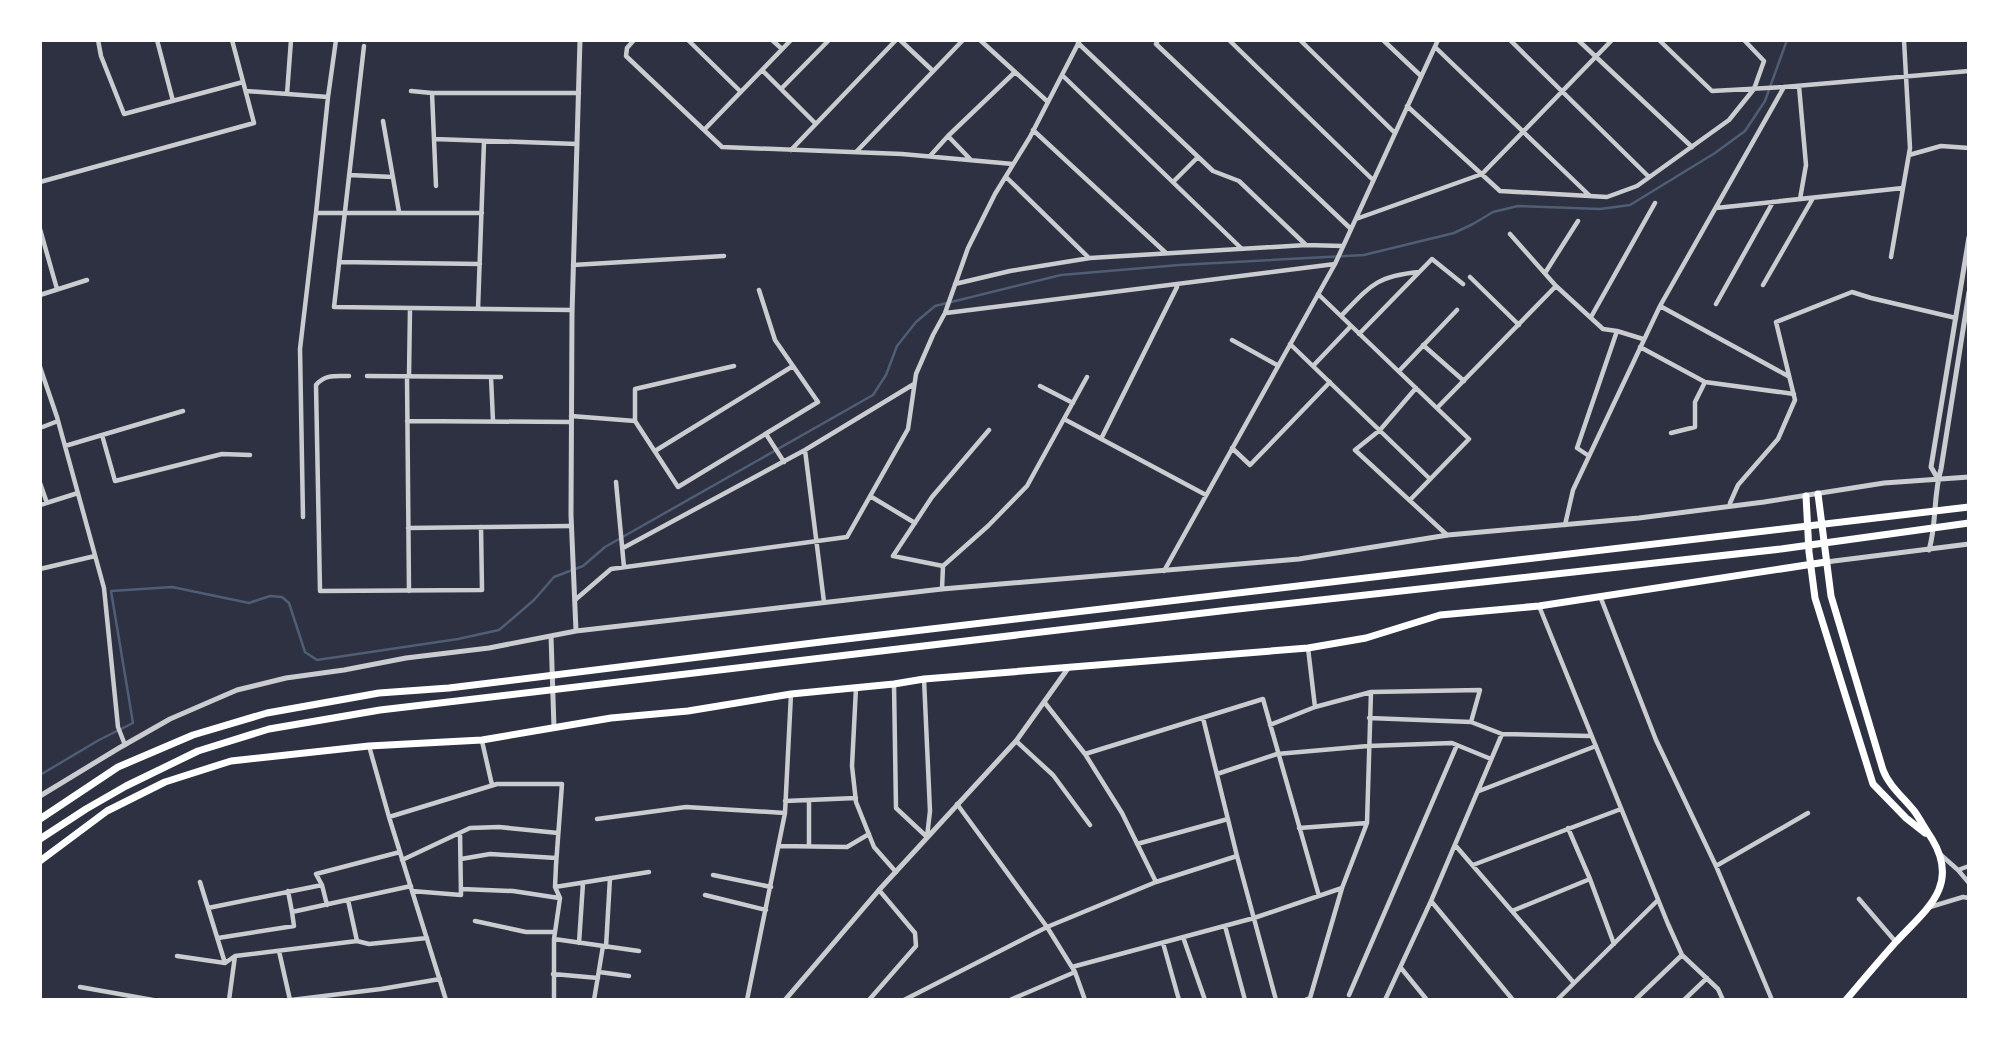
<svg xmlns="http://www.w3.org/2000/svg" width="2009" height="1040" font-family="'Source Sans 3',sans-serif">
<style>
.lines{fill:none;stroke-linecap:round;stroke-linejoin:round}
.stream{stroke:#4f5d75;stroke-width:2.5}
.minor{stroke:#caccd0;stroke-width:4.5}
.tertiary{stroke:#caccd0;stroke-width:5}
.primary{stroke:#fff;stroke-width:7}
.trunk{stroke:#fff;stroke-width:7}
</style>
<rect width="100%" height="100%" fill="#2d3142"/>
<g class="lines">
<path class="stream" d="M40,775L99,740L133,723L111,591L172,587L249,603L270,596L282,597L289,603L305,652L317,660L458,639L499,630L534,600L554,577L583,566L605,547L873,395L886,375L897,346L916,322L935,306L1061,275L1179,265L1364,255L1454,233L1473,224L1493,212L1518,206L1600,209L1630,205L1715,153L1745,131L1765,101L1787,40"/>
<path class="minor" d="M98,40L101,56L124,114L243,82
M157,40L173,101
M634,40L627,48L626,56L722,147L902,154L1013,164
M688,40L741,92
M772,40L782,49
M900,40L933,71
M980,40L1048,102
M1158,40L1156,44L1351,229
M1229,40L1373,180
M1300,40L1395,133
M1383,40L1421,76
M1510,40L1649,177
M1578,40L1692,147
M1659,40L1712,91L1784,87L1969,71
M1078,43L1213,171L1239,181L1306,245
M364,46L334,307L572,310
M1435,47L1590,196
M762,70L816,124
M1062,75L1242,249
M1799,86L1806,165L1800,199
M781,89L829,40
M246,91L328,97
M411,91L432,93H579
M432,93L436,186
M287,94L291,40
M1407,106L1500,191L1607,197L1637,186L1729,120L1754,89L1764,61L1744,40
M383,121L399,212
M704,130L791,40
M1033,130L1166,253
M434,139L577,144
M791,150L896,40
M857,151L963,40
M1909,155L1941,146L1969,148
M930,156L948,136
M971,160L948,136L1015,72
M349,175L393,177
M1006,177L1089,258
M40,182L254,123L232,40
M1173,182L1198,157
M1716,208L1903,188
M316,213H482
M1356,219L1482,174L1612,40
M40,229L57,289
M1510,234L1556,286L1603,329L1617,331L1643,339
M1891,257L1910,148L1904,40
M339,262L480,264
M573,265L724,256
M1545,273L1578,221
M1470,277L1519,325
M955,284L1010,271L1090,258L1306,245L1343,246
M1763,285L1813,198
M1318,294L1469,439L1410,500
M40,295L87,280
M1716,304L1773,202
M1660,306L1788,376
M478,309L484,142
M946,313L1335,264
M1341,316C1370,286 1376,276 1419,272
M1591,317L1655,203
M1359,334L1432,259L1463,284
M1232,340L1277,365
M1290,344L1430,479
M1423,345L1464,381
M1640,347L1705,382L1794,394
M1313,366L1351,326
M40,367L57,417L104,588L118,727L125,745
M1399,371L1457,310
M349,376C336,376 325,374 316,385L320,591L482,590L481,527
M367,376L501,377
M407,376L409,591
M409,376L410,308
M491,377L493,421
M1040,386L1073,403
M1416,388L1380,430L1355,450L1447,535
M1437,408L1556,286
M571,416L635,421L678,487L818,402L775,340L759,290
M1064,419L1206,495
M407,421L571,422
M635,421V389L734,366
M40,428L58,421
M989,430L932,497L893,556L943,566L988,526L1027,486L1087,377
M1671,433L1695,427V402L1705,382
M766,434L784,462
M102,435L115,481L222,454L250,455
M1101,439L1177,287
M65,446L183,411
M1232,448L1250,465L1330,382
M805,450L824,602
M655,451L793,366
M1589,456L1577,448L1617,331
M616,482L624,567
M40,483L47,503
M870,496L915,523
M1730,503L1738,485L1778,439L1795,400L1776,322L1852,292L1871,298L1956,318
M40,505L78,493
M303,517L300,349L316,213L328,97L336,40
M1565,525L1573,490L1660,306L1784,87
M408,528L571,526
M623,548L805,450L914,384
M40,569L95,556
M1164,571L1335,264L1438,40
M942,589L943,566
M1600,596L1656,740L1716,866L1772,1000
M575,600L611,569L847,537L908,429L916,374L933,335L945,313L968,248L995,194L1030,137L1080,40
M1539,606L1668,924L1682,955L1718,989L1723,1000
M1308,648L1315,707
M924,679L930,811L927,837
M894,684L896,808L927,837
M856,688L852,766L856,802L874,847L896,872
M1045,703L1085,754L1122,813L1156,882
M1203,718L1237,856L1276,1000
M1369,718L1471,722L1502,734L1591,736
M1270,725L1315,707L1371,692L1480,690L1471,722
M482,741L492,785
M1016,741L1053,775L1090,825
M369,746L389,817L446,1000
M1085,754L1263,699L1319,896
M1217,774L1277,754L1368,746L1452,743L1491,759
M1479,791L1596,746
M785,801L856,798
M957,804L1047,927L1075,972L1085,1000
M389,817L497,784H562L556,865L555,887L560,898L554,939V1000
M597,819L686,807L785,813
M1299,828L1367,823
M1568,828L1590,879L1614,944
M1137,844L1228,819
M1455,845L1574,983
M779,846L847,847L869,834
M809,846V800
M1941,855L1958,870L1969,883
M461,859L490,854L556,858
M402,860L470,828L499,827L558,833
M1473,865L1621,809
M1716,866L1808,813
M1958,870L1969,866
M713,875L771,887
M200,882L225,963
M555,887L649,872
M461,889L513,891L559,898
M288,891L292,912
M412,891L461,895L460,833
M705,895L766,910
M1859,899L1895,941
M1431,901L1513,1000
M327,905L322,885L316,874L400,852
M1930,907L1963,897L1969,898
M208,908L322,885
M1512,911L1590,879
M475,921L526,932H555
M1225,926L1245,1000
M1183,937L1205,1000
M218,938L294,926L292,912L411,886
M554,939L639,951
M357,941L369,944L427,938
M579,943L583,883
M1163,943L1179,1000
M606,947L610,878
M279,951L290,1000
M177,956L225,963L235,956L357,941L348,900
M1072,967L1254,918L1342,888
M1401,968L1427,1000
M599,972L629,976
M553,974L598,978
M80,987L153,1000
M1349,995L1457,745
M229,1000L235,956
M291,1000L381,989L440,979
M594,1000L603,946
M747,1000L785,813L791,694
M869,1000L916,946L915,933L879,890
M904,1000L1047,927L1156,882L1237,856
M1010,1000L1075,972
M1305,1000L1310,998L1342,888L1367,823L1371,692
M1385,1000L1431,901L1502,734
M1557,1000L1658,900
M1635,1000L1682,955
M1684,1000L1707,978"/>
<path class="tertiary" d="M1938,479L1931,467L1969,237
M1929,550C1937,523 1933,495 1941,469L1969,292
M1826,562L1969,544
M576,631L571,515L572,314L580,40
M551,636L554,728
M40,796L119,748L170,719L237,690L286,678L344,670L406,658L489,648L576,631L942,589L1299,559L1448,535L1639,518L1764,502L1884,483L1969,477
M785,1000L879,890L1016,741L1069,667"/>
<path class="primary" d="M1818,494L1831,596L1883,770C1889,786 1904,798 1915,812C1921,821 1926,830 1932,839C1961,887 1924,911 1895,943C1878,962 1862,981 1846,1000
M1806,496L1809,552L1815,598L1873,784L1906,818L1925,833
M40,861L107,811L165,782L231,761L369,746L482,740L611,718L688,711L791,694L894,684L924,679L1308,648L1366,638L1440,615L1539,606L1826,562"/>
<path class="trunk" d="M40,819L118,767L193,735L267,713L379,693L449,688L829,641L1969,507
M40,839L86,809L126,786L198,751L269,729L380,710L1229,610L1781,549L1969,523"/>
</g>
<rect width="2009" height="1040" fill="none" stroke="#ffffff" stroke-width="84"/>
</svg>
